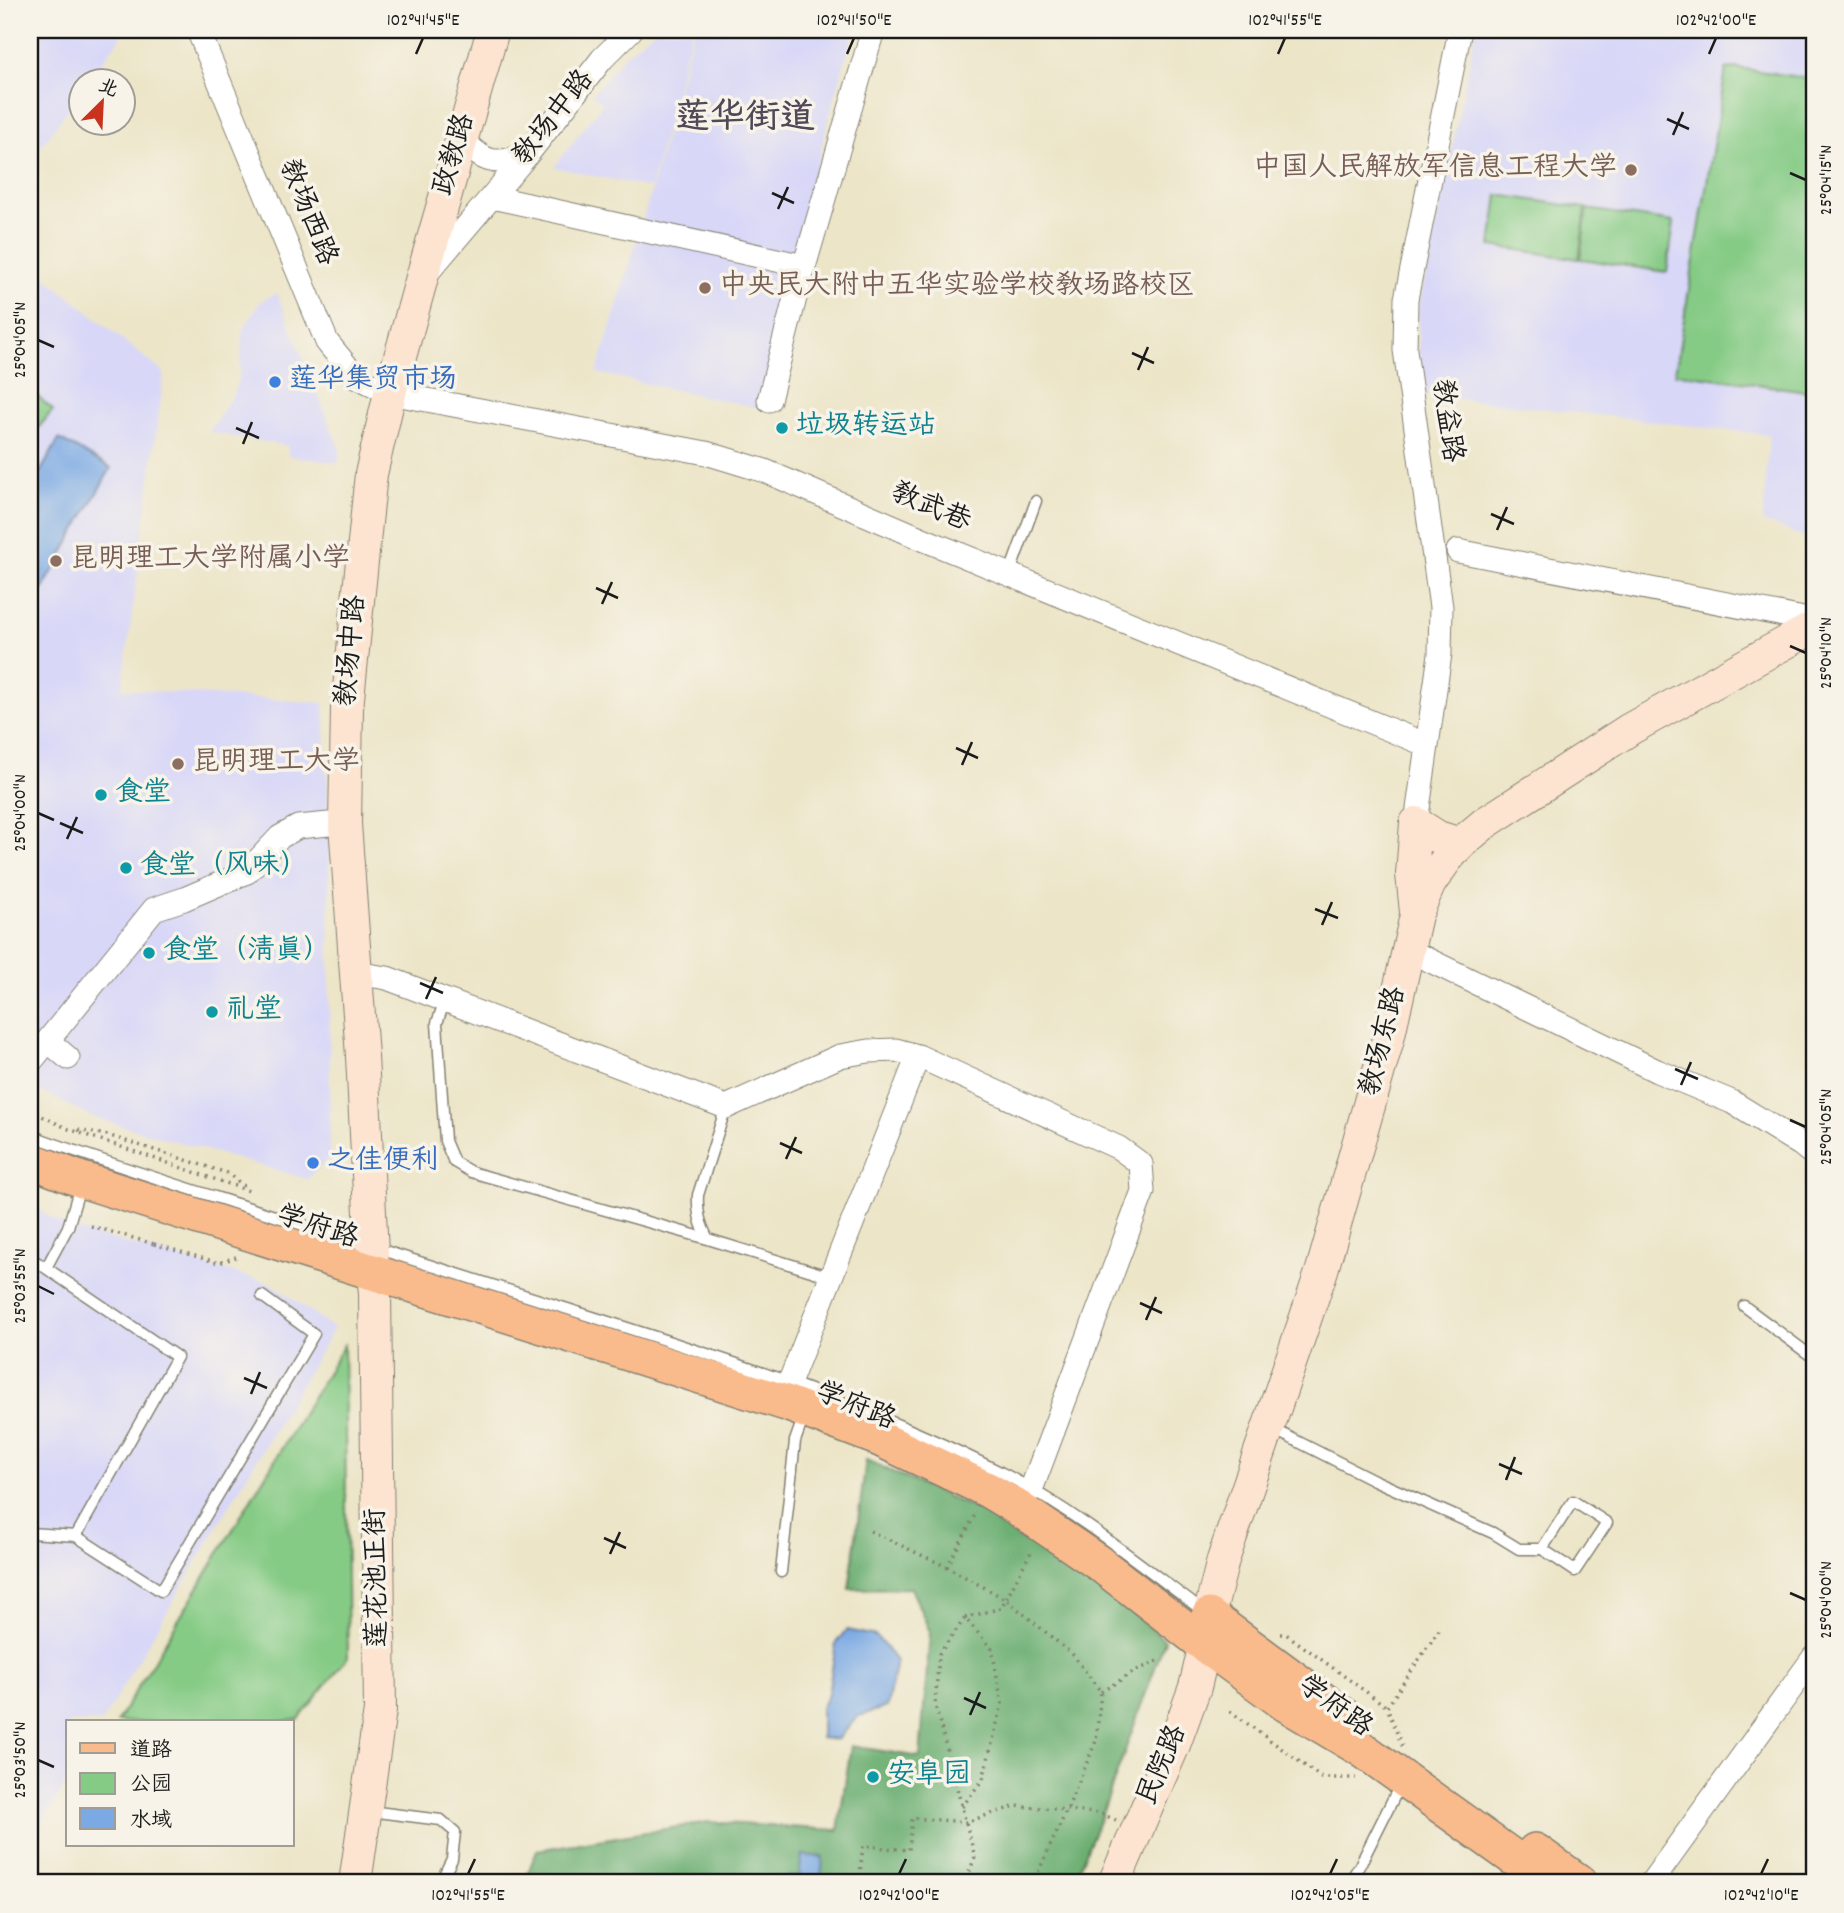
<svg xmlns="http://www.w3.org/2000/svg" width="1844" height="1913" font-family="Dekko,'LXGW WenKai TC',sans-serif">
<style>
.built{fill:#d8d7f8}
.green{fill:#85cb85;stroke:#507450;stroke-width:2}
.forest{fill:#6caf72;stroke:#446647;stroke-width:2}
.water{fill:#7aa9e4;stroke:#4b6280;stroke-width:2}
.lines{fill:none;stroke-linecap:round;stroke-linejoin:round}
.lane-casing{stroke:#848072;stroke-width:13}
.street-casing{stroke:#848072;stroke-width:25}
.secondary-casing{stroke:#848072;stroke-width:34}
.primary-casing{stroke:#848072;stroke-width:38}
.path{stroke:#848072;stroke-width:3.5;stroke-dasharray:2 5;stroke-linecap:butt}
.lane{stroke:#fff;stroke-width:10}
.street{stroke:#fff;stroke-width:23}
.secondary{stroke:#fde4d1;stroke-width:32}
.primary{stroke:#fabb8c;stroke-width:35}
.path-bridge{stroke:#848072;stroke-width:3.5;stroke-dasharray:2 5;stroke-linecap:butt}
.ticks{fill:none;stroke:#1c1c1c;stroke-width:2.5}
.education-dot{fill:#8d6e63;stroke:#f7f3e8;stroke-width:2.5}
.shop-dot{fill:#3f7fe0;stroke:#f7f3e8;stroke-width:2.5}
.culture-dot{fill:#0f9aa8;stroke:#f7f3e8;stroke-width:2.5}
.labels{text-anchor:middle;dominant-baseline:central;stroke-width:7;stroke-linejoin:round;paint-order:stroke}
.street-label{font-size:28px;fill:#1c1c1c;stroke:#f7f3e8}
.education-label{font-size:28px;fill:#785e54;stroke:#f7f3e8;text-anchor:start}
.shop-label{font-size:28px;fill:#366cbe;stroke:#f7f3e8;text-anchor:start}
.culture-label{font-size:28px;fill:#0d838f;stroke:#f7f3e8;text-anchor:start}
.district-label{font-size:35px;font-weight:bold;fill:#514957;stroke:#f7f3e8}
.neatline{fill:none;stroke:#1c1c1c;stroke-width:2.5}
.ticks-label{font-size:18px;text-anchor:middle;fill:#1c1c1c}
</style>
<rect width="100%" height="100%" fill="#f7f3e8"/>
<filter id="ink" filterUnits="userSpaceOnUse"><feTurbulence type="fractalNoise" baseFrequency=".0143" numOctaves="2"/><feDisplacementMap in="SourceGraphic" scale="14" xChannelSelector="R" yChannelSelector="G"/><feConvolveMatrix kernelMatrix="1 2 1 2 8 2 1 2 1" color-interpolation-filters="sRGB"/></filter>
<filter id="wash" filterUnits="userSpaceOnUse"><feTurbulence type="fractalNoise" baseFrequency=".00686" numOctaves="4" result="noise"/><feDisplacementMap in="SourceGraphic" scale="28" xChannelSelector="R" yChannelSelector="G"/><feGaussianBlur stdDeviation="1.57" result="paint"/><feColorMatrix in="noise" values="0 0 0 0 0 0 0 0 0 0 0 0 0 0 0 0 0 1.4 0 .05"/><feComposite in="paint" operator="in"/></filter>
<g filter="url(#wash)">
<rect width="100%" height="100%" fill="#ece5c8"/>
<path class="built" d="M30,30H126L89,80H80V92L30,162Z
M655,30H692L650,188L554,167L603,103L592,94L625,55Z
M694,30H854L827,125L759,408L597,373L648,202Z
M1476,30H1814V540L1763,522L1769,435L1427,395L1419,362L1418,311Z
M30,265L164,373L122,689L324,703L329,824L330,1158L307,1179L92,1117L30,1086Z
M277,293L340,450L338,463L288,456V446L209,432L234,393L240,372L243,330L261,301Z
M30,1205L68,1227L270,1283L334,1328L102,1722H68V1780L30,1845Z"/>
<path class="green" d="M1737,68L1814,79V392L1675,373L1726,69Z
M1498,195L1586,208L1579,259L1491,246Z
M1587,209L1674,222L1667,272L1580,259Z
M30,390L53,410L30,438Z
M344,1345L348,1657L299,1719L279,1722H117Z"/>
<path class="forest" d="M866,1460L978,1510L1035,1544L1101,1587L1165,1640L1102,1814L1073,1883H524L537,1850L708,1822L838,1830L851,1746L920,1757L930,1632L911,1588L849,1589Z"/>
<path class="water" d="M59,439L111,468L41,592L30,585V490Z
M846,1630L876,1636L896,1661L887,1707L858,1716L837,1740L821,1738V1708L828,1695L836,1643Z
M802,1855L823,1857L821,1879L828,1881V1883H784L785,1877L799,1876Z"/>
</g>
<g filter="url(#ink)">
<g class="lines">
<defs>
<path id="lane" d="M1009,575L1036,501
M445,1000L437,1023L445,1141L454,1162L471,1172L708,1239L831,1277
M30,1135C106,1163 184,1187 262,1212C374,1247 486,1283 599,1319C738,1363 876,1408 1006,1475C1078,1513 1142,1566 1207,1614
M708,1239C700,1224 697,1212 698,1195L726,1107
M30,1258L46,1268
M1744,1306L1814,1358
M1271,1428L1374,1480L1493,1533L1519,1549H1542
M1573,1501L1607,1523L1575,1571L1542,1549Z
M30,1533L76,1536L177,1357L46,1268L68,1227L81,1183
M76,1536L161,1591L314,1334L262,1296
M781,1572L795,1441L804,1416
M369,1811L441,1820L455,1832L452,1859L443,1877L442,1883
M1349,1883L1361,1863L1401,1783"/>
<path id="street" d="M198,30L327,342L354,375L390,393L706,453L765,471L925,540L1427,745
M461,138C484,163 494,166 527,155
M492,197L804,266
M427,273L527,155L602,59L631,30
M769,400L795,298L873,30
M1458,551L1814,621
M1416,823L1440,654L1441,607L1405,350L1406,299L1460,30
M1408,950L1657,1071L1732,1102L1800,1144L1814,1155
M355,973L387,978L726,1107L840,1056L869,1051L896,1050L918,1056L1119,1148L1141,1164L1143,1191L1031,1490
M48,1041L68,1058
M30,1059H33L154,909L184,899L247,872L280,837L298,827L329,824
M790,1381L918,1056
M1651,1883L1814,1657"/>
<path id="secondary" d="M1416,912L1412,874L1416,823L1438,837L1460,844
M355,1883L380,1710L375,1294L373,1272L362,1056L345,824L347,708L371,474L390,393L421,281L493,30
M1114,1883L1174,1745L1195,1687L1205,1645L1209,1616L1223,1560L1322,1270L1388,1039L1416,915L1430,883L1446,860L1460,844L1485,823L1630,729L1814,627"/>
<path id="primary" d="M30,1160L82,1180L786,1403L878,1438L988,1490L1018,1508L1100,1564L1205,1645L1286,1704L1363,1750L1549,1883
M1209,1616L1343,1715
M1535,1851L1580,1883"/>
</defs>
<use href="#lane" class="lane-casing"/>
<use href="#street" class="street-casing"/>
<use href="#secondary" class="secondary-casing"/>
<use href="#primary" class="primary-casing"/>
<path class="path" d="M30,1110L66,1128L252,1192
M78,1130L107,1135L227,1173L248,1189
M154,1244L219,1263L236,1257
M870,1531L947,1567L1007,1600L1073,1655L1101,1692L1096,1741L1067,1810L1033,1883
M947,1567L976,1513
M965,1618L1001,1608L1032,1550
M1280,1634H1286L1387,1707
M1101,1692L1135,1671L1158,1661
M1230,1711L1322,1778H1356
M1402,1746L1387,1707L1441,1627
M962,1807L983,1779L1002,1704L992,1649L965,1618L939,1654L935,1705L975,1857L965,1883
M859,1883L863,1846L909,1850L912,1818L966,1822L1016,1806L1067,1810L1102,1814L1116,1820"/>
<use href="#lane" class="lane"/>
<use href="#street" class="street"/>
<use href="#secondary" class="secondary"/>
<use href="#primary" class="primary"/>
<path class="path-bridge" d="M91,1226L154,1244"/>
</g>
</g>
<path class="ticks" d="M416,54L423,38M847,54L854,38M1278,54L1285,38M1709,54L1716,38M1667,119L1689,129M1673,135L1683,112M1790,173L1806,180M772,193L794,203M778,209L788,187M38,340L54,347M1132,353L1154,363M1138,370L1148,347M236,428L259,438M243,444L252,422M1491,514L1514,524M1497,530L1507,507M596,588L618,598M602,604L612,582M1790,646L1806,653M956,748L978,758M962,765L972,742M38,813L54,820M60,823L83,833M67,839L77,817M1315,909L1338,918M1322,925L1332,902M420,983L443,993M426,999L436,977M1675,1069L1698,1079M1681,1085L1691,1062M1790,1120L1806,1127M780,1143L802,1153M786,1159L796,1137M38,1286L54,1294M1140,1303L1162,1313M1146,1320L1156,1297M244,1378L267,1388M251,1394L260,1372M1499,1464L1522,1474M1506,1480L1515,1457M604,1538L626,1548M610,1554L620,1532M1790,1593L1806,1600M964,1698L986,1708M970,1715L980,1692M38,1760L54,1767M468,1874L475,1859M899,1874L906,1859M1330,1874L1337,1859M1761,1874L1768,1859"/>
<g class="education-dot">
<circle cx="1631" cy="170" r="7"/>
<circle cx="705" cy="288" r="7"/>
<circle cx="56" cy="561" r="7"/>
<circle cx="178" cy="764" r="7"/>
</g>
<g class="shop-dot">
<circle cx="275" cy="382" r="7"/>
<circle cx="313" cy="1163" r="7"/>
</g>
<g class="culture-dot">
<circle cx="782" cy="428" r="7"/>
<circle cx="101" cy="795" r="7"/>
<circle cx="126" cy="868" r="7"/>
<circle cx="149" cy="953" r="7"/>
<circle cx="212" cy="1012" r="7"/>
<circle cx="873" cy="1777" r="7"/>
</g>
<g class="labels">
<g class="street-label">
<text transform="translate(555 119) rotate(-52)">教场中路</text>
<text transform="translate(456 155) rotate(-74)">政教路</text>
<text transform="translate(306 213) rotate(68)">教场西路</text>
<text transform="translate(1445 421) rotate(82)">教益路</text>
<text transform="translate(930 509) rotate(23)">教武巷</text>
<text transform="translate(353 651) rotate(-85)">教场中路</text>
<text transform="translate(1385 1042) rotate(-76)">教场东路</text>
<text transform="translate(317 1229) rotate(18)">学府路</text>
<text transform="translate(855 1408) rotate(22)">学府路</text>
<text transform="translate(379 1578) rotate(-91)">莲花池正街</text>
<text transform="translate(1334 1708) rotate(36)">学府路</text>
<text transform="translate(1164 1766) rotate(-67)">民院路</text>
</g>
<g class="education-label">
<text x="1617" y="170" text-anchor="end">中国人民解放军信息工程大学</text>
<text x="719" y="288">中央民大附中五华实验学校教场路校区</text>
<text x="70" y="561">昆明理工大学附属小学</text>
<text x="192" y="764">昆明理工大学</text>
</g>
<g class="shop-label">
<text x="289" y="382">莲华集贸市场</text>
<text x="327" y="1163">之佳便利</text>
</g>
<g class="culture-label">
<text x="796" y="428">垃圾转运站</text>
<text x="115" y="795">食堂</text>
<text x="140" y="868">食堂（风味）</text>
<text x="163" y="953">食堂（清真）</text>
<text x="226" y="1012">礼堂</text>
<text x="887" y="1777">安阜园</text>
</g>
<g class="district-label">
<text x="745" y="120">莲华街道</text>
</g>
</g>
<rect width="1844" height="1913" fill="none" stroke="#f7f3e8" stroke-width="77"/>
<rect x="66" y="1720" width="228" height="126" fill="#f7f3e8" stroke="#9f9d96" stroke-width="2"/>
<rect x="80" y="1743" width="35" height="10" fill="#fabb8c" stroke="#9f9d96" stroke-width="2"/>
<text x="130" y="1756" font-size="21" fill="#1c1c1c">道路</text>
<rect x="80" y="1773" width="35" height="21" fill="#85cb85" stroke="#9f9d96" stroke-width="2"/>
<text x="130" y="1790" font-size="21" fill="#1c1c1c">公园</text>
<rect x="80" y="1808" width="35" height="21" fill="#7aa9e4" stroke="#9f9d96" stroke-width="2"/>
<text x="130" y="1826" font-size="21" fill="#1c1c1c">水域</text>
<g transform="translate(102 102) rotate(24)"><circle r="33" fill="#f7f3e8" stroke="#9f9d96" stroke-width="2"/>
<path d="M0-5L12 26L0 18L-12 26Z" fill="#c8321e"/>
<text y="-10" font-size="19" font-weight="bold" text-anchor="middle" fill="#1c1c1c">北</text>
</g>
<rect x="38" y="38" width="1768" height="1836" class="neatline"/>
<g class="ticks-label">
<text x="423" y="25">102°41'45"E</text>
<text x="854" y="25">102°41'50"E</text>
<text x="1285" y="25">102°41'55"E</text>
<text x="1716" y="25">102°42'00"E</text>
<text transform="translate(1825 180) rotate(-90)" y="6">25°04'15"N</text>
<text transform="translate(19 340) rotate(-90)" y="6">25°04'05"N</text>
<text transform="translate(1825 653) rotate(-90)" y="6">25°04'10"N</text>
<text transform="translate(19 813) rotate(-90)" y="6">25°04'00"N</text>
<text transform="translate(1825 1127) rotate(-90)" y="6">25°04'05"N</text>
<text transform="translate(19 1286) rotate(-90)" y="6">25°03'55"N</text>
<text transform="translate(1825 1600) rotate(-90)" y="6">25°04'00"N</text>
<text transform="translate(19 1760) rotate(-90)" y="6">25°03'50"N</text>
<text x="468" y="1900">102°41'55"E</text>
<text x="899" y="1900">102°42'00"E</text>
<text x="1330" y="1900">102°42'05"E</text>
<text x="1761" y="1900">102°42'10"E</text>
</g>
</svg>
